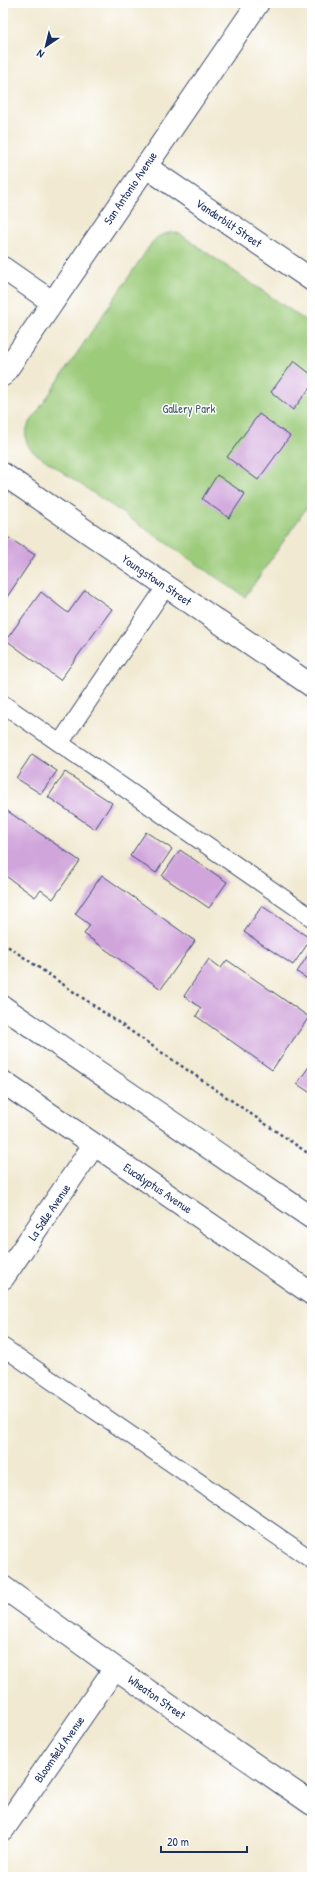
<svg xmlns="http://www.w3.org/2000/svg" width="315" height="1880" font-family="'Patrick Hand',sans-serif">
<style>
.green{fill:#9ccb7a;stroke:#5c7d6c}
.building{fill:#d0a5db}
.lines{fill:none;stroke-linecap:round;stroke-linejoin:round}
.service-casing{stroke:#3b4b6f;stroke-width:19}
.minor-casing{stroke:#3b4b6f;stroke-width:24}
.tertiary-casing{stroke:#3b4b6f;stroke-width:24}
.path{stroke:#3b4b6f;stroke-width:2.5;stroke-dasharray:3 3;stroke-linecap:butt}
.service{stroke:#fff;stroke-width:17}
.minor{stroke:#fff;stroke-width:22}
.tertiary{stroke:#fff;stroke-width:22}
.labels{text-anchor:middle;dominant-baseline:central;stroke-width:3;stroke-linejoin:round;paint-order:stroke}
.street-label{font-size:12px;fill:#1b2f5e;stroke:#fff}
.park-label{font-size:12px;fill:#425e66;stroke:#fff}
</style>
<rect width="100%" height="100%" fill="#fff"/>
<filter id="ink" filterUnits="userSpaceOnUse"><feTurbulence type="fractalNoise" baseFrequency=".025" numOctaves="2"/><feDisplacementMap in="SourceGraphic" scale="8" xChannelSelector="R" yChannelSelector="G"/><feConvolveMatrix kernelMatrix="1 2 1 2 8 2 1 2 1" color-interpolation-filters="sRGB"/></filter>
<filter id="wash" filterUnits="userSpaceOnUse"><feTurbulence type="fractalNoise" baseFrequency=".012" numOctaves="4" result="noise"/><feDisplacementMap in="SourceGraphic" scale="16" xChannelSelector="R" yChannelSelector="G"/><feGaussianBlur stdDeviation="0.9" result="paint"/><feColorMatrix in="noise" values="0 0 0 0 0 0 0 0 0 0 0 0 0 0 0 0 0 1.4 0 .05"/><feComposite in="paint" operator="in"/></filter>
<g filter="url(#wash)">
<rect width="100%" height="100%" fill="#f1e9d1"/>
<path class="green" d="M172,232L180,234L312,325V500L245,597L32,451C24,442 24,434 29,424L153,241L159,236Z"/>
<g id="blocks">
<path class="building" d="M294,361L312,375V385L293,410L271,392Z
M259,414L290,436L258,480L227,457Z
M217,475L245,494L229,518L202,499Z
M3,534L35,555L3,603Z
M85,590L112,609L60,680L6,640L41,592L68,613Z
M32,754L57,771L41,794L16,778Z
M65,772L112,803L95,829L48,797Z
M3,808L80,861L53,899L41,890L35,897L3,874Z
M146,832L172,849L156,873L130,856Z
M180,850L227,882L209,908L162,876Z
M102,875L195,941L161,989L84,934L90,925L75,914Z
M262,906L311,939L293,965L244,932Z
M312,949V982L297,972Z
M209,959L221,968L227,960L309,1017L272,1070L196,1016L201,1008L184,996Z
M312,1062V1094L297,1084Z"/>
</g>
</g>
<g filter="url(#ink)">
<use href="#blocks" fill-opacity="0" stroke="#3b4b6f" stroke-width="1"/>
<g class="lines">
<defs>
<path id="service" d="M3,704L312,918
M60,743L166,586
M3,1347L312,1560"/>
<path id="minor" d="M145,166L312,280
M3,268L52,302
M3,375L258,3
M3,474L312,686
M3,1278L94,1145
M3,1587L115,1668L312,1804
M3,1830L115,1668"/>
<path id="tertiary" d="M3,1007L312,1218
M3,1082L312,1294"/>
</defs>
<use href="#service" class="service-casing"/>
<use href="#minor" class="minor-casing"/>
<use href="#tertiary" class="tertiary-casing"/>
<path class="path" d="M3,943L312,1156"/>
<use href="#service" class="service"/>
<use href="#minor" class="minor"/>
<use href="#tertiary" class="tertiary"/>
</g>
</g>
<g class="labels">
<g class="street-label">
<text transform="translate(130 188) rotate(-56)">San Antonio Avenue</text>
<text transform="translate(229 223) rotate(34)">Vanderbilt Street</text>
<text transform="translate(157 580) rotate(34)">Youngstown Street</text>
<text transform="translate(158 1188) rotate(34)">Eucalyptus Avenue</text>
<text transform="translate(49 1212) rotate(-56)">La Salle Avenue</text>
<text transform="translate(157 1697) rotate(35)">Wheaton Street</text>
<text transform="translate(59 1749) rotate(-55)">Bloomfield Avenue</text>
</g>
<g class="park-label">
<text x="189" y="408">Gallery Park</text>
</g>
</g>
<rect width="315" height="1880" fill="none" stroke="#fff" stroke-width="16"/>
<g transform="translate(46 46) rotate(215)" stroke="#ffffff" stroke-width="3" paint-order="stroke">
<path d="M0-3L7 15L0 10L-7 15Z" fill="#1b2f5e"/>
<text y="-6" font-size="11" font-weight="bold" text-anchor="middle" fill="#1b2f5e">N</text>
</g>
<path d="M161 1846v6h86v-6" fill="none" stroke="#1b2f5e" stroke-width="2"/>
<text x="167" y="1846" font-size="12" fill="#1b2f5e" stroke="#ffffff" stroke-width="3" paint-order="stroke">20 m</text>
</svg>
